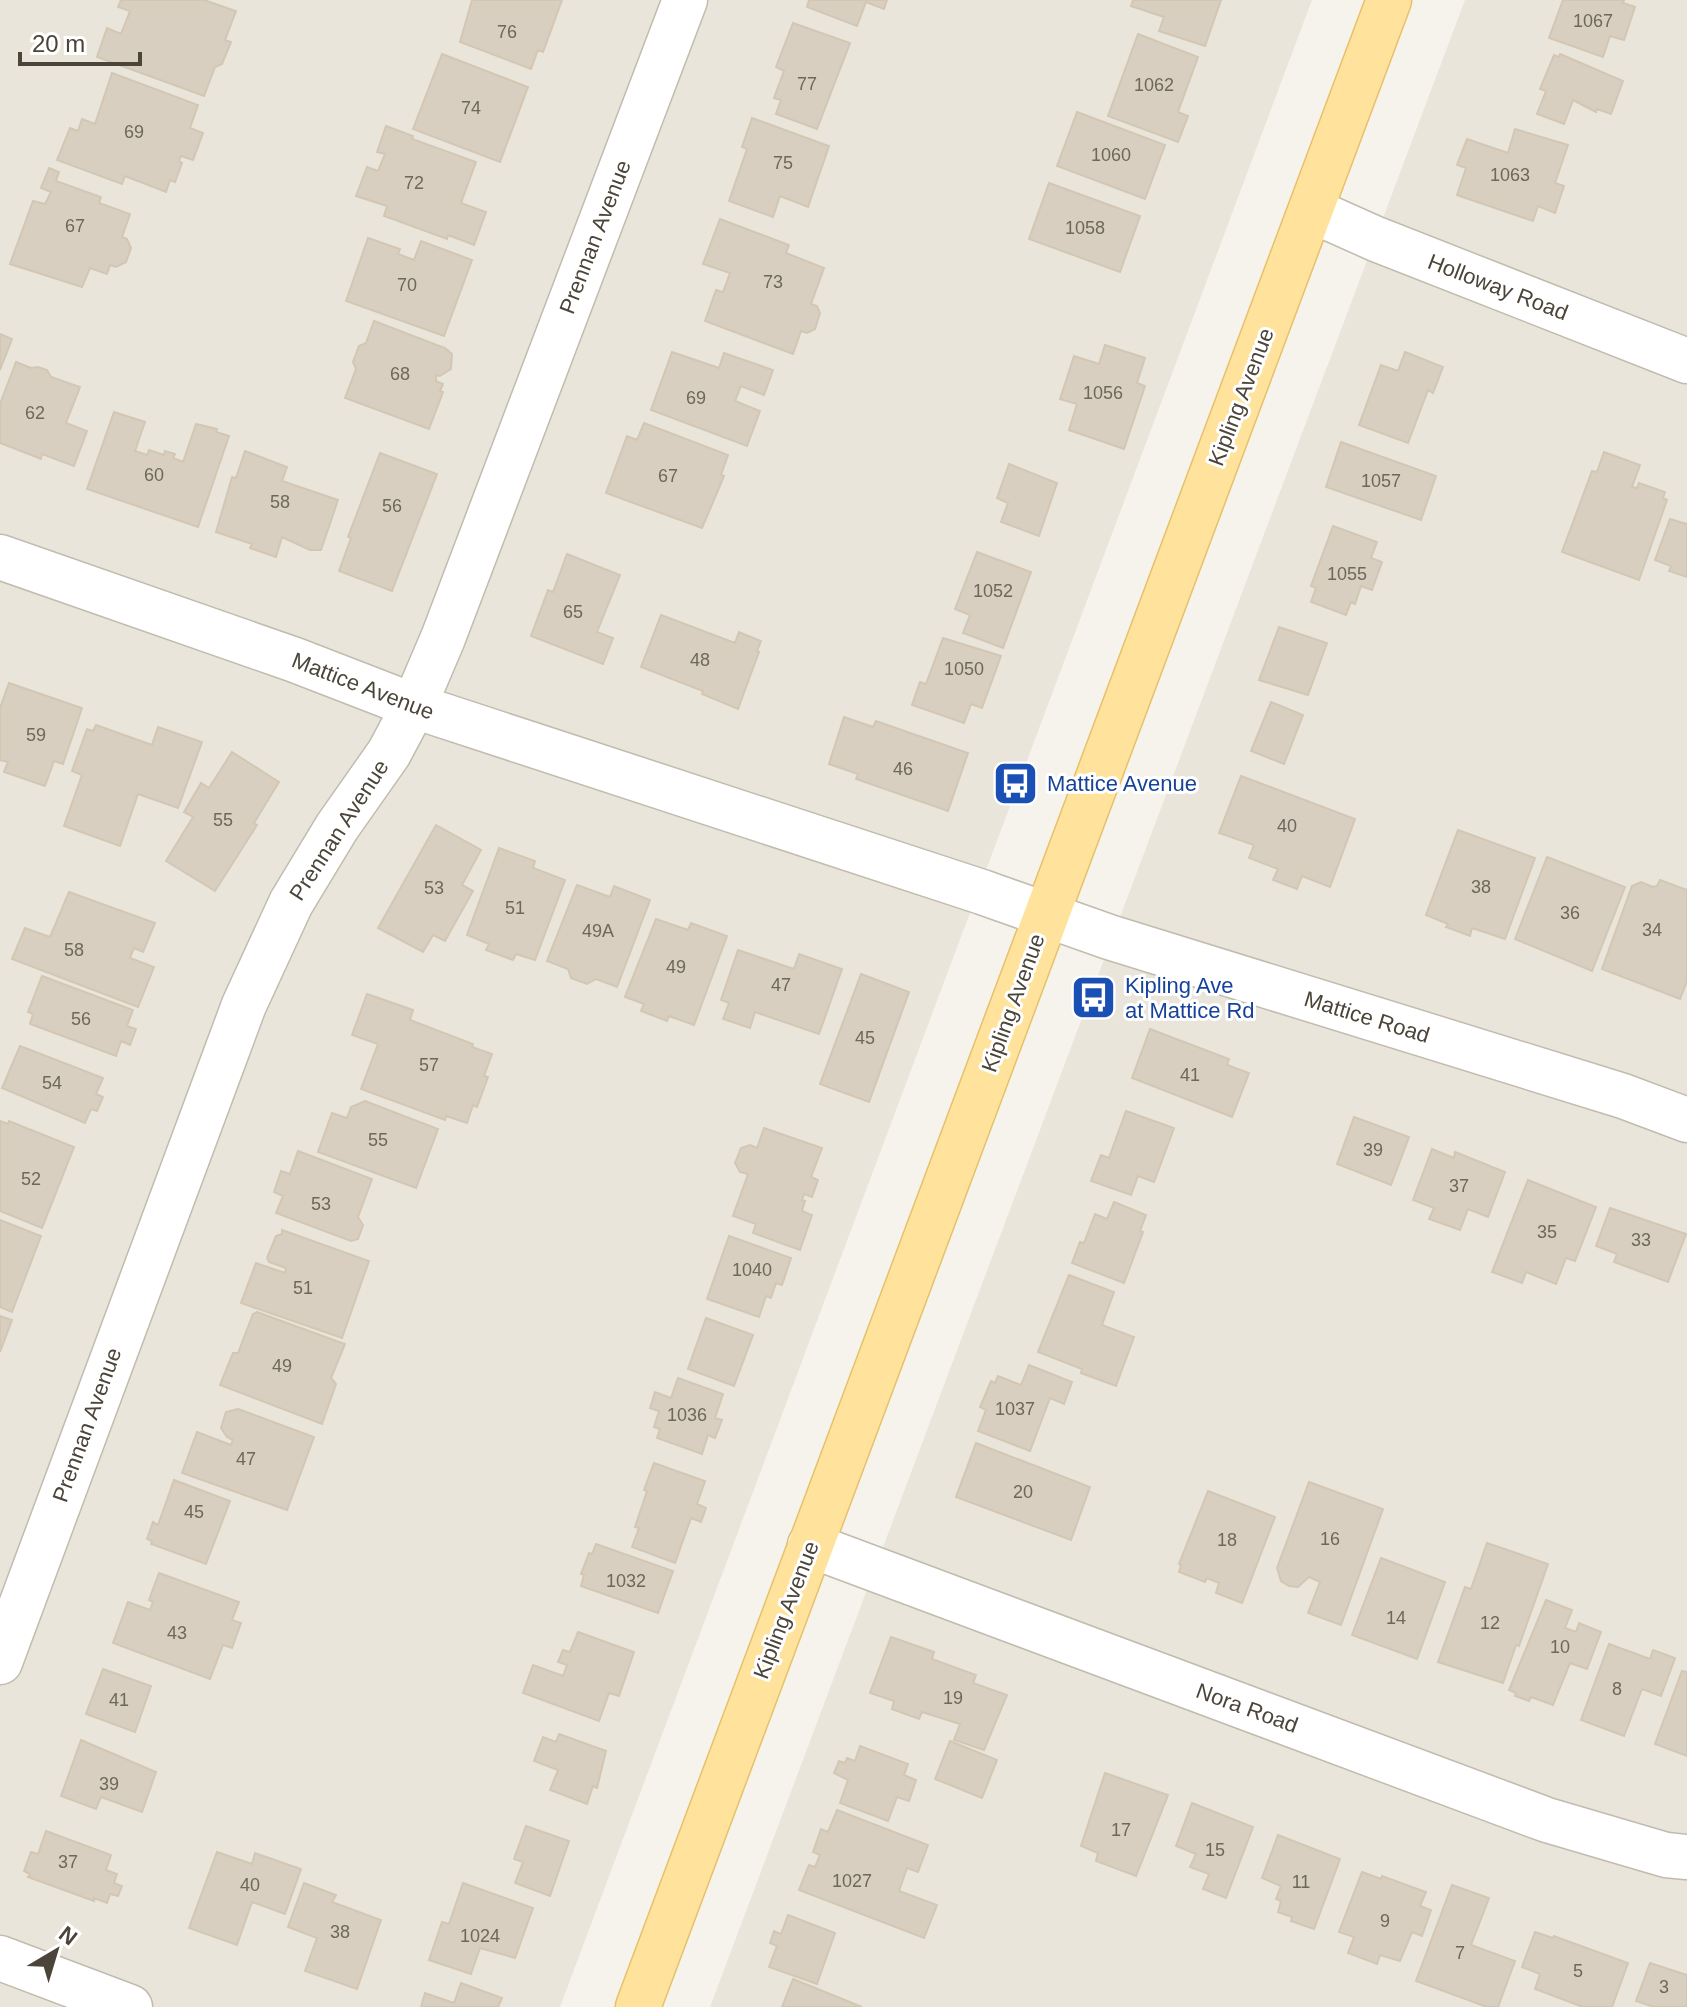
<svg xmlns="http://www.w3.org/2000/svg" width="1687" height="2007" font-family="Arial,sans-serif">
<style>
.residential{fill:#eae5da}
.building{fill:#d8cfc1;stroke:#d3c7b4;stroke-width:2}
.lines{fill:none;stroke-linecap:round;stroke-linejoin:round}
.minor-casing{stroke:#c2bbae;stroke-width:47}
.major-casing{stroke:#e6c16a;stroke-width:47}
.minor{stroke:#fff;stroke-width:44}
.major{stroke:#ffe39c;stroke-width:44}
.labels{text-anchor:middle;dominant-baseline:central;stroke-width:6;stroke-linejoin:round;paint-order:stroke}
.number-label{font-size:18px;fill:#6e675b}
.street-label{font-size:22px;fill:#4b4439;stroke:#fff}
.transit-label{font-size:22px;fill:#164399;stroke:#fff;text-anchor:start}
</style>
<rect width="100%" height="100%" fill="#f6f3ec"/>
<path class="residential" d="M0,0H1312L560,2007H0Z
M1465,0H1687V2007H710Z"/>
<path class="building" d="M121,0H204L236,11L225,40L231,42L222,64L215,67L204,96L97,57L107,28L121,34L130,11L118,7Z
M472,0H562L543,52L538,50L531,69L460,42Z
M809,0H887L884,9L866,2L857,26L807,7Z
M1133,0H1221L1205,46L1159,31L1164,17L1131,6Z
M1563,0H1624L1623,3L1635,7L1624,40L1610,36L1603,57L1549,38Z
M793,23L850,43L817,129L776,114L781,100L774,98L784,71L776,67Z
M1138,34L1198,57L1178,112L1188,116L1178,142L1108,116Z
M442,54L528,87L500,162L413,129Z
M1560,54L1623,81L1611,114L1597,109L1596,112L1573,100L1564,124L1537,114L1546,91L1540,89L1554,55L1559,57Z
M112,73L198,105L190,128L203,133L193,160L181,156L179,161L182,163L175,182L170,180L166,192L125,176L122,184L57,160L70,128L78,131L82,119L95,124Z
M1077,112L1165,145L1145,199L1057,166Z
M752,118L829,146L808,207L780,196L773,217L729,201L747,149L742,147Z
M386,126L413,136L412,139L476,162L461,203L486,212L474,245L448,235L447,239L384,216L387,206L356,196L367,167L378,171L385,154L377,152Z
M1515,129L1568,145L1555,183L1564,186L1555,213L1538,206L1533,221L1457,195L1466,168L1457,165L1467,139L1508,153Z
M49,168L59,172L56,181L101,197L99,203L130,214L122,237L127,239L131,248L126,262L116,267L110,265L107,274L90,268L82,287L10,264L33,201L45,204L51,192L41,188Z
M1049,183L1140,216L1120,272L1029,239Z
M720,219L789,245L786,253L824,268L811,304L817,306L820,313L815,329L807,333L801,331L793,354L705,321L716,290L723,292L730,273L703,264Z
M368,238L400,249L398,254L414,260L421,241L472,260L444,336L346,301Z
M374,321L445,348L452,354L451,369L440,376L436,375V381L443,384L440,391L443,392L429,429L345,398L356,369L353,362L359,346L366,343Z
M0,334L12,339L0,370Z
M1105,345L1145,358L1137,383L1145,386L1124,449L1069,430L1077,404L1060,399L1074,356L1099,364Z
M672,352L719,368L724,353L773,370L764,395L741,386L735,401L760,411L747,446L651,410Z
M1405,352L1443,367L1433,393L1428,390L1408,443L1359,425L1381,365L1398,371Z
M16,362L31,368L38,367L47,370L51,377L80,387L66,423L87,431L74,466L42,454L41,459L0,443V404Z
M114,412L145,422L135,451L147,455L149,450L164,455L165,451L175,454L173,458L183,462L196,424L217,429L216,432L229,436L198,527L87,489Z
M644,423L728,455L721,475L724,476L702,528L606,493L627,436L637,440Z
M1341,442L1436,476L1421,520L1326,487Z
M245,451L287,467L282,481L338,500L321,550H310L282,537L276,557L250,548L252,544L216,532L232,477L236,478Z
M1604,452L1640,465L1632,487L1637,488L1639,483L1665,492L1663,498L1667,500L1639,580L1562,552L1592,471L1597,472Z
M380,453L437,474L392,591L339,571L351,538L348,537Z
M1009,464L1057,483L1039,536L1001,522L1008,503L997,498Z
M1670,519L1687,524V577L1669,571L1671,566L1655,560Z
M1333,526L1377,542L1371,558L1382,562L1372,590L1361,586L1355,604L1351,602L1346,615L1311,602L1316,588L1311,586Z
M977,552L1031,572L1003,648L963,633L970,615L955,609Z
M567,554L620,575L597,632L613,638L603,664L531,636L548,590L553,592Z
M661,615L735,643L739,632L761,641L757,651L759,652L738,709L702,694L703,691L641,667Z
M1279,627L1327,643L1308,695L1259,680Z
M943,638L1001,656L982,708L971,704L964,723L912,705L920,682L926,684Z
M9,683L82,708L63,764L54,761L45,786L4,772L8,762L0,760V708Z
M1271,702L1303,715L1284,764L1251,751Z
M844,717L873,727L876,721L968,753L948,811L856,779L858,774L829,764Z
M96,725L152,745L158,727L202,742L178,808L138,794L120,846L64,826L82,775L72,771L87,729L93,731Z
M232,752L279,782L254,823L257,825L215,891L166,861L193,817L184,812L201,783L209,788Z
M1241,776L1355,819L1330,887L1302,876L1297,889L1273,880L1278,869L1249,858L1254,845L1219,833Z
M436,825L481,850L462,885L473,891L445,941L433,935L423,952L378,928Z
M1458,830L1535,858L1505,939L1472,928L1470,936L1446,927L1448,924L1426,915Z
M499,848L535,861L533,868L565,880L535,960L516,954L513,960L486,950L489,944L467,935Z
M1547,857L1625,887L1592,971L1515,939Z
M1660,880L1687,890V981L1680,999L1602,969L1632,886L1641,882L1653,887L1657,886Z
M577,885L610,897L614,886L650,900L617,987L596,979L587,984L571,978L568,969L547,961Z
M69,892L155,923L143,952L134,948L130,958L154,967L138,1007L12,959L25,928L50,937Z
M656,919L688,930L691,923L727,936L694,1025L669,1016L667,1021L641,1011L644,1004L625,997Z
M738,950L794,969L799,954L842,969L819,1034L755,1012L750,1028L723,1019L729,1003L721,1000Z
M861,974L909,992L869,1102L820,1084Z
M42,976L133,1010L127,1026L136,1029L130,1045L121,1041L116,1056L30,1024L33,1014L28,1012Z
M367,994L413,1010L410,1020L473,1044L472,1047L492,1054L484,1076L488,1077L477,1107L473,1105L467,1123L446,1116L445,1120L361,1089L378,1044L352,1035Z
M1150,1029L1229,1059L1227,1065L1249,1073L1232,1117L1132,1078Z
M20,1046L103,1078L96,1094L103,1097L97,1111L91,1109L85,1123L2,1088Z
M365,1101L438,1129L416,1188L318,1152L332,1113L347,1118L351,1107Z
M1126,1111L1174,1128L1154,1182L1138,1176L1131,1195L1091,1181L1101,1155L1109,1158Z
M1354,1117L1409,1137L1391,1185L1337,1164Z
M0,1121L8,1124L9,1121L74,1147L42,1228L0,1211Z
M764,1128L822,1148L811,1177L818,1180L812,1197L804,1194L802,1200L805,1201L802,1211L812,1215L800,1250L753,1233L756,1224L733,1216L748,1174L740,1172L735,1163L741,1148L750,1145L757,1148Z
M1432,1149L1454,1158L1455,1152L1505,1172L1488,1217L1468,1209L1460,1230L1429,1219L1434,1208L1413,1200Z
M298,1151L372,1179L358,1217L363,1225L358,1239L351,1241L276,1213L283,1196L274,1192L281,1171L290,1174Z
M1528,1180L1596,1207L1575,1261L1566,1258L1556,1284L1526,1272L1522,1283L1492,1272Z
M1114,1202L1146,1215L1140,1231L1143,1232L1124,1283L1072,1263L1080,1242L1084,1243L1095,1214L1107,1219Z
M1610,1208L1686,1234L1668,1282L1614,1262L1617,1254L1596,1246Z
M0,1220L41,1236L12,1312L0,1307Z
M282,1230L369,1261L342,1338L241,1303L256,1263L285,1273L286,1268L269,1262L267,1258L276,1236L282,1234Z
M729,1236L791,1258L782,1285L776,1283L771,1298L766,1296L759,1317L707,1299Z
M1069,1275L1114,1292L1102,1325L1134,1337L1116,1386L1081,1373L1082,1369L1038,1352Z
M257,1312L345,1344L331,1378L336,1384L322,1424L220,1385L233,1353H238L253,1314Z
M0,1316L12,1320L0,1352Z
M706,1318L753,1335L734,1386L688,1369Z
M1029,1365L1072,1382L1064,1404L1050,1398L1030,1451L978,1431L986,1410L980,1407L991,1381L995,1383L998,1376L1021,1385Z
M678,1378L723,1394L715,1418L722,1420L715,1438L708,1435L702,1454L657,1438L660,1429L654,1427L659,1411L650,1408L655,1392L671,1398Z
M238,1409L314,1437L287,1510L182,1473L197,1432L231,1445L233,1440L227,1437L221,1428L226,1412Z
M976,1443L1090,1487L1071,1540L956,1497Z
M654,1463L705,1481L697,1504L706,1508L701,1522L691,1518L675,1563L632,1547L639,1528L635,1527L647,1491L644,1490Z
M174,1480L230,1501L206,1564L151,1544L152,1541L147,1539L153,1522L158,1525Z
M1309,1482L1383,1509L1341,1625L1308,1613L1320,1582L1309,1577L1298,1587L1289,1586L1281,1581L1277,1568Z
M1208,1491L1275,1517L1242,1603L1216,1593L1219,1583L1207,1578L1205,1582L1179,1572L1181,1565L1179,1564Z
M1487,1543L1548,1564L1519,1646L1516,1645L1503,1683L1438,1662L1465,1587L1471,1589Z
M596,1544L673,1571L658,1613L581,1586L584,1575L581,1574L589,1553L592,1554Z
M1381,1558L1445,1582L1417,1659L1352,1635Z
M159,1573L239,1602L232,1620L241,1623L232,1648L223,1645L210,1679L113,1643L128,1602L150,1610L153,1602L149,1600Z
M1546,1600L1572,1610L1565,1628L1576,1632L1579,1623L1601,1632L1587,1669L1570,1663L1553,1705L1531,1697L1529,1701L1515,1696L1516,1693L1509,1690Z
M578,1632L634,1652L619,1696L609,1693L599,1721L523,1693L533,1665L563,1676L567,1665L558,1662L563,1650L570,1652Z
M891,1637L934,1652L932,1659L976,1675L973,1683L1007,1695L984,1750L954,1740L960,1724L922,1712L919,1719L892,1709L894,1701L870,1693Z
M1609,1644L1650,1659L1653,1650L1675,1658L1661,1696L1642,1689L1624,1736L1581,1720Z
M103,1669L151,1686L135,1732L86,1714Z
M1682,1671L1687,1672V1756L1655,1744Z
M559,1734L606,1751L597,1788L593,1786L587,1804L550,1790L558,1770L534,1761L543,1737L556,1742Z
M81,1740L156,1772L142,1812L101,1797L96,1809L61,1796Z
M950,1741L997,1760L982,1798L935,1779Z
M860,1746L908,1764L904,1775L916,1780L909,1801L897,1797L888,1821L840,1803L848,1780L834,1773L839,1761L845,1763L847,1758L855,1761Z
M1105,1773L1168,1795L1136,1876L1096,1861L1098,1853L1081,1846Z
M1192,1803L1253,1827L1226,1898L1203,1889L1209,1874L1190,1867L1196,1854L1176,1846Z
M837,1810L928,1845L918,1872L907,1868L899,1891L937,1905L924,1938L799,1890L809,1865L815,1867L820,1855L813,1852L821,1829L828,1832Z
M526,1826L569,1841L550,1896L515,1883L523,1862L514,1859Z
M46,1831L111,1855L106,1870L117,1874L114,1883L122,1886L118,1896L110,1894L107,1903L94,1898V1901L28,1877L30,1874L24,1871L31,1852L38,1854Z
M1278,1835L1340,1859L1314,1929L1291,1921L1292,1917L1278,1912L1281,1901L1276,1899L1281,1886L1262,1878Z
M217,1852L252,1864L255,1853L301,1869L285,1914L252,1902L237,1945L189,1928Z
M1362,1872L1381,1879L1382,1876L1426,1892L1420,1906L1431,1910L1422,1936L1412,1932L1400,1961L1380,1955L1377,1964L1348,1953L1354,1937L1339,1932Z
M304,1883L336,1895L332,1902L381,1920L357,1989L305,1971L317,1938L288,1927Z
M463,1883L533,1908L515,1958L480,1948L471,1974L429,1960L442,1922L449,1924Z
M1452,1885L1489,1898L1471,1945L1515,1961L1498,2007H1487L1416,1981Z
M788,1915L835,1933L817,1984L769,1967L777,1946L770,1943L774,1931L781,1934Z
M1535,1932L1553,1938L1554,1936L1559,1938L1628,1963L1612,2007H1583L1535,1989L1540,1974L1522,1967Z
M1650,1963L1687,1975V2007H1654L1636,2001Z
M793,1979L862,2007H782Z
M461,1983L502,1998L498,2007H421L425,1993L454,2003Z"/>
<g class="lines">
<defs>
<path id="minor" d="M1311,210L1376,239L1687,361
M0,557L295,660L414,706L982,892L1109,937L1623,1096L1687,1120
M810,1545L1547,1820L1666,1855L1687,1857
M0,1662L244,1005L291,903L337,827L389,753L414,706L443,638L685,0
M0,1958L130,2007"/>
<path id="major" d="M638,2007L1389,0"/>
</defs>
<use href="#minor" class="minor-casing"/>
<use href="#major" class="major-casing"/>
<use href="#minor" class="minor"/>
<use href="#major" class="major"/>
</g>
<defs>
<symbol id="bus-square" viewBox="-11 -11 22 22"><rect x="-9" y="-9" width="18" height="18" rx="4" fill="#1a4fb4" stroke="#fff"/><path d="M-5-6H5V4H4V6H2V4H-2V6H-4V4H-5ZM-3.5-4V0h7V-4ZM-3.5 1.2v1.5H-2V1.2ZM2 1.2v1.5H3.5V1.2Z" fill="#fff"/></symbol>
</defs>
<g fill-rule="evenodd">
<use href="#bus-square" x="990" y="758" width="51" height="51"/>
<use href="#bus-square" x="1068" y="972" width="51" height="51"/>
</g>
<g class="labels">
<g class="number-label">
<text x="1593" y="21">1067</text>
<text x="507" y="32">76</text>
<text x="807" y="84">77</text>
<text x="1154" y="85">1062</text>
<text x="471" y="108">74</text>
<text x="134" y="132">69</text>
<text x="1111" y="155">1060</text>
<text x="783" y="163">75</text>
<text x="1510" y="175">1063</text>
<text x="414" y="183">72</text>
<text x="75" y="226">67</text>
<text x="1085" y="228">1058</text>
<text x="773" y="282">73</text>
<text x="407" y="285">70</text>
<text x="400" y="374">68</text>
<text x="1103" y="393">1056</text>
<text x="696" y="398">69</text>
<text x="35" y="413">62</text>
<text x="154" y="475">60</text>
<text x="668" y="476">67</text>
<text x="1381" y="481">1057</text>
<text x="280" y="502">58</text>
<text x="392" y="506">56</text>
<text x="1347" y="574">1055</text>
<text x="993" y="591">1052</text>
<text x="573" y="612">65</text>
<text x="700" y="660">48</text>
<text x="964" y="669">1050</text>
<text x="36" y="735">59</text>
<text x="903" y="769">46</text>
<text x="223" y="820">55</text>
<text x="1287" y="826">40</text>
<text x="1481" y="887">38</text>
<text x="434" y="888">53</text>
<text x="515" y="908">51</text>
<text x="1570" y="913">36</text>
<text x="1652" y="930">34</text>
<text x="598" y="931">49A</text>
<text x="74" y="950">58</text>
<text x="676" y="967">49</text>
<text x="781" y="985">47</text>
<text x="81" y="1019">56</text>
<text x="865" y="1038">45</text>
<text x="429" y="1065">57</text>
<text x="1190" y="1075">41</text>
<text x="52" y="1083">54</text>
<text x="378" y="1140">55</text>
<text x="1373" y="1150">39</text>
<text x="31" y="1179">52</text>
<text x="1459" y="1186">37</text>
<text x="321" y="1204">53</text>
<text x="1547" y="1232">35</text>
<text x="1641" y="1240">33</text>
<text x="752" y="1270">1040</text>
<text x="303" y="1288">51</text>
<text x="282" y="1366">49</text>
<text x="1015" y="1409">1037</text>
<text x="687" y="1415">1036</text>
<text x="246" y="1459">47</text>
<text x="1023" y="1492">20</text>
<text x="194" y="1512">45</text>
<text x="1330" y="1539">16</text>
<text x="1227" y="1540">18</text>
<text x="626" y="1581">1032</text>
<text x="1396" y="1618">14</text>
<text x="1490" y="1623">12</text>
<text x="177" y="1633">43</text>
<text x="1560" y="1647">10</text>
<text x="1617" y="1689">8</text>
<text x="953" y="1698">19</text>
<text x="119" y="1700">41</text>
<text x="109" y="1784">39</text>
<text x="1121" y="1830">17</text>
<text x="1215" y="1850">15</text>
<text x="68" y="1862">37</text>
<text x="852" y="1881">1027</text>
<text x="1301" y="1882">11</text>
<text x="250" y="1885">40</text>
<text x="1385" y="1921">9</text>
<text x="340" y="1932">38</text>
<text x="480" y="1936">1024</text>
<text x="1460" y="1953">7</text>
<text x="1578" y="1971">5</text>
<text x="1664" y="1987">3</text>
</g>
<g class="street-label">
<text transform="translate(595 237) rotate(-69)">Prennan Avenue</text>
<text transform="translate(1498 287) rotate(21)">Holloway Road</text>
<text transform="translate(1241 397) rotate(-69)">Kipling Avenue</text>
<text transform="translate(363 686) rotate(21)">Mattice Avenue</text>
<text transform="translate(339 830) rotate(-57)">Prennan Avenue</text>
<text transform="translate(1013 1003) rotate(-70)">Kipling Avenue</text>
<text transform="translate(1367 1017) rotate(17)">Mattice Road</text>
<text transform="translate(87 1425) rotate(-70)">Prennan Avenue</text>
<text transform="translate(786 1610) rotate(-69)">Kipling Avenue</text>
<text transform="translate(1247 1708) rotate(20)">Nora Road</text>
</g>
<g class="transit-label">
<text x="1047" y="783">Mattice Avenue</text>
<text x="1125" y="985">Kipling Ave<tspan x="1125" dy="25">at Mattice Rd</tspan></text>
</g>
</g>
<g transform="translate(56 1951) rotate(38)" stroke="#ffffff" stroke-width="6" paint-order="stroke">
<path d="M0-6L14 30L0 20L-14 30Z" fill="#4b4439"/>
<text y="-12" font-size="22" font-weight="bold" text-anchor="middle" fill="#4b4439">N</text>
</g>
<path d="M20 52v12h120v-12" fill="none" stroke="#4b4439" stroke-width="4"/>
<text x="32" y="52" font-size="24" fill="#4b4439" stroke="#ffffff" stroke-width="6" paint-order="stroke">20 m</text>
</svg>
